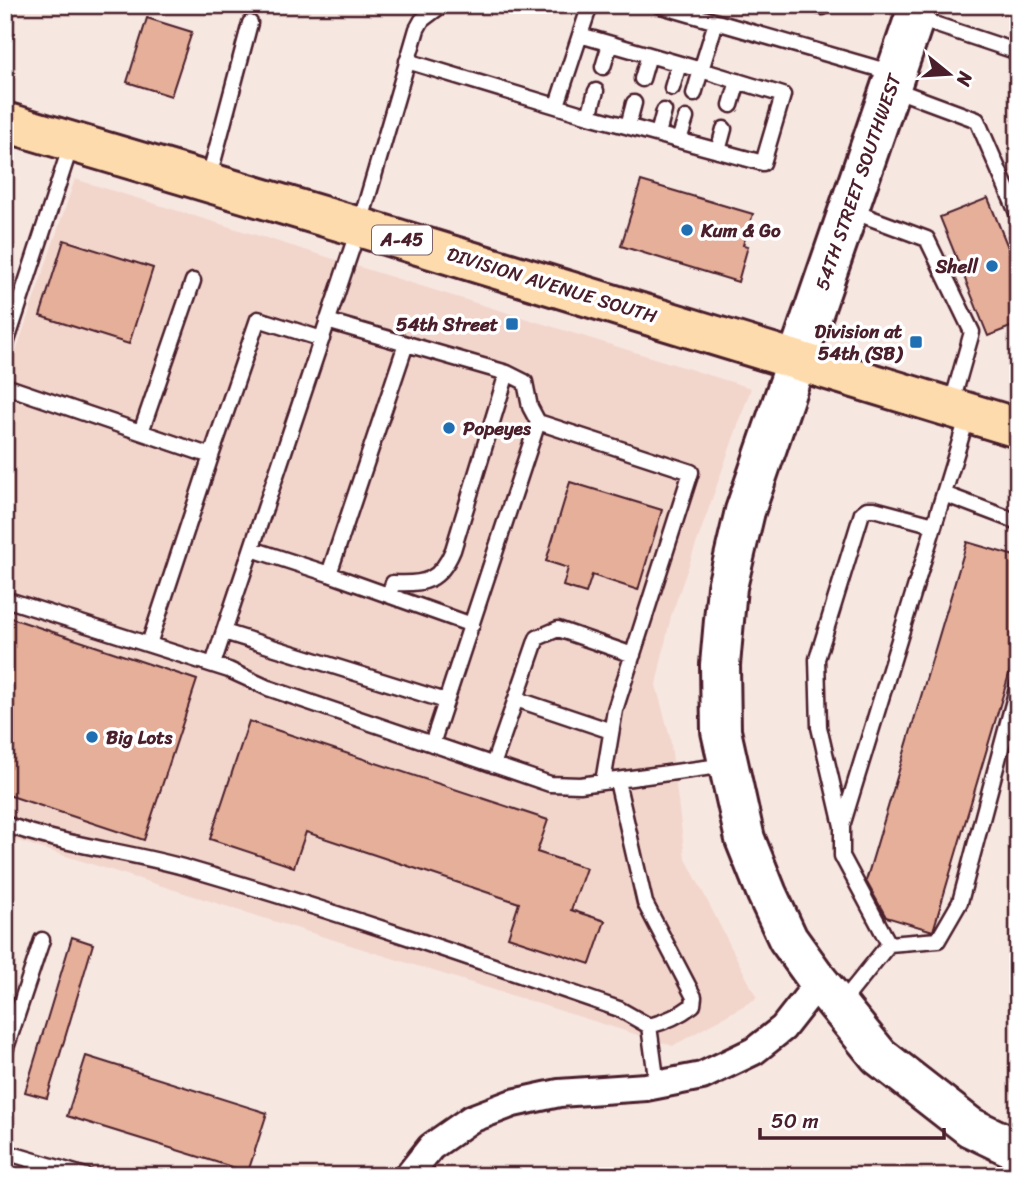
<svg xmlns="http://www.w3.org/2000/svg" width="1023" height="1181" font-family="Sriracha,sans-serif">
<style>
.built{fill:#f2d6cc}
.building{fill:#e5af9a;stroke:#4a1f2b;stroke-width:2}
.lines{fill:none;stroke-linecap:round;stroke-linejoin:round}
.service-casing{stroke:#4a1f2b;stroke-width:19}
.minor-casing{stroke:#4a1f2b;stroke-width:32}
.secondary-casing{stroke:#4a1f2b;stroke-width:44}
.primary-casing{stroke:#4a1f2b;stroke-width:44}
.service{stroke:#fff;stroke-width:14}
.minor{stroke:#fff;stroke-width:26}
.secondary{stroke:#fff;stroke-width:38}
.primary{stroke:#fedbac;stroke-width:38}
.poi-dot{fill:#1f6fb2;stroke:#fff;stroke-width:2.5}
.labels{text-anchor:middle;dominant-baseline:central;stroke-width:7;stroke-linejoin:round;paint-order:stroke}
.shield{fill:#fff;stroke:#80626b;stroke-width:2}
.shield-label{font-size:18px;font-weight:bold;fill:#4a1f2b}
.street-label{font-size:19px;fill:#4a1f2b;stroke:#fff}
.poi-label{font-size:19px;font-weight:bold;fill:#4a1f2b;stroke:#fff;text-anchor:start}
</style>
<rect width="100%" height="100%" fill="#f7e7e1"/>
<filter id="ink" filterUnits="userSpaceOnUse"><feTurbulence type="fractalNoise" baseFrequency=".0143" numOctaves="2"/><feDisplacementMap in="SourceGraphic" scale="14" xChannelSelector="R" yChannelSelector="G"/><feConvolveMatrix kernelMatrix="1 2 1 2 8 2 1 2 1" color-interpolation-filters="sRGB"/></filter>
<g filter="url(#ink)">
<path class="built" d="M75,179L751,388L671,616L656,685L670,737L685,857L757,998L673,1046L5,837V383Z"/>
<path class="building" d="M147,18L192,32L171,96L127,82Z
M641,181L753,214L743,245L748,246L738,282L621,246Z
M988,198L1018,272V324L988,336L940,217Z
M64,240L153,268L129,344L40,316Z
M570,482L662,510L638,590L592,575L586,593L563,586L568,568L546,561Z
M967,542L1018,557V644L933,931L886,917L866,881Z
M5,616L197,680L144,840L5,794Z
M249,721L548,820L537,852L586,868L571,910L605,921L590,964L508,937L519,903L306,832L294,867L210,839Z
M72,937L93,944L47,1098L25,1092Z
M86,1056L267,1113L248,1172L67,1116Z"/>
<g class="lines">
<defs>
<path id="service" d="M590,5L580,35L701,70L694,94
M658,5L893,73
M814,5L823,7L824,5
M916,18L1018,52
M407,61L589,116L763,163L783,95L701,70L716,22
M603,67L610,44
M642,79L649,55
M672,88L679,64
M891,88L977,120L1018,215
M557,105L580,35
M731,105L738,81
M589,116L596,91
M628,126L634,103
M658,134L664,111
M679,140L686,118
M718,151L724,129
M208,181L250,23
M849,210L927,239L972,332L951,406
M327,321L507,373L525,382L530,407L538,422L691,472L615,710L603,782
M5,347L72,142
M5,386L211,456L149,644
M141,432L193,281
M211,456L258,319L322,339
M944,494L1018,522
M252,549L329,574L472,625
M329,574L406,344
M389,595L393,583C425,585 440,581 453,550L507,373
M5,599L229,670L268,688L550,784L580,785L727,765
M224,632L446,701
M213,664L359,227L417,29L422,20L442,5
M516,699L611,731
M432,744L538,422
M493,765L537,638L558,629L633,655
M617,781L645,903L694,997L693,1005C680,1015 665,1022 649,1026L657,1085
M5,824C65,846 129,851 190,869C335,911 477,960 619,1009L649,1026
M842,826L819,727L817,659L862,513L867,509H874L934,525
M889,944L938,940L960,902L1018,685
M840,1005L889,944L842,856V826L968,415
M5,1051L42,940
M5,1152L86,1176"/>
<path id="minor" d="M408,1176L431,1147L471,1119L513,1103L559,1093L646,1087L702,1076L754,1051L783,1028L819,982"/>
<path id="secondary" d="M919,5L745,511L727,587L720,665L721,731L745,839L767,894L788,939L819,982L879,1056L970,1127L1018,1150"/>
<path id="primary" d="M5,122L359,227L1018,428"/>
</defs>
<use href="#service" class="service-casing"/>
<use href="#minor" class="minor-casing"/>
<use href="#secondary" class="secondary-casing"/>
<use href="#primary" class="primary-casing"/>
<use href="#service" class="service"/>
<use href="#minor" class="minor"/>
<use href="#secondary" class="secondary"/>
<use href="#primary" class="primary"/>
</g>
</g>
<g class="poi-dot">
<circle cx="687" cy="230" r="7"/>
<circle cx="992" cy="266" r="7"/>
<rect x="505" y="317" width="14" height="14" rx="3.5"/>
<rect x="909" y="335" width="14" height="14" rx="3.5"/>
<circle cx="449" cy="428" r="7"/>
<circle cx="92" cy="737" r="7"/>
</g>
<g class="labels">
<rect class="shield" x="372" y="225.5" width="60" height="29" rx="5"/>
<g class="shield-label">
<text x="402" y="240">A-45</text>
</g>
<g class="street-label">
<text transform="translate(858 182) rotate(-71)">54TH STREET SOUTHWEST</text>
<text transform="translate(552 285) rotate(17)">DIVISION AVENUE SOUTH</text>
</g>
<g class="poi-label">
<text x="701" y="230">Kum &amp; Go</text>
<text x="978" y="266" text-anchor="end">Shell</text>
<text x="498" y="324" text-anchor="end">54th Street</text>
<text x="902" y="331" text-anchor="end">Division at<tspan x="902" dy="22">54th (SB)</tspan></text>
<text x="463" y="428">Popeyes</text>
<text x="106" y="737">Big Lots</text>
</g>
</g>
<rect width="1023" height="1181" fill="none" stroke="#fff" stroke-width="28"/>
<rect x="14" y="14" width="995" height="1153" fill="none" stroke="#4a1f2b" stroke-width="2.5" filter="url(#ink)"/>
<g transform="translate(949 74) rotate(108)" stroke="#ffffff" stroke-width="5" paint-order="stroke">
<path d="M0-5L12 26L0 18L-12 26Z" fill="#4a1f2b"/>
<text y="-10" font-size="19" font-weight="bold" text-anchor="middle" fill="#4a1f2b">N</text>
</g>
<path d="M760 1128v10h184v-10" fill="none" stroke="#4a1f2b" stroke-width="3.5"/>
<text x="771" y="1128" font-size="21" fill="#4a1f2b" stroke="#ffffff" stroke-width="5" paint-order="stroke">50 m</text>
</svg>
